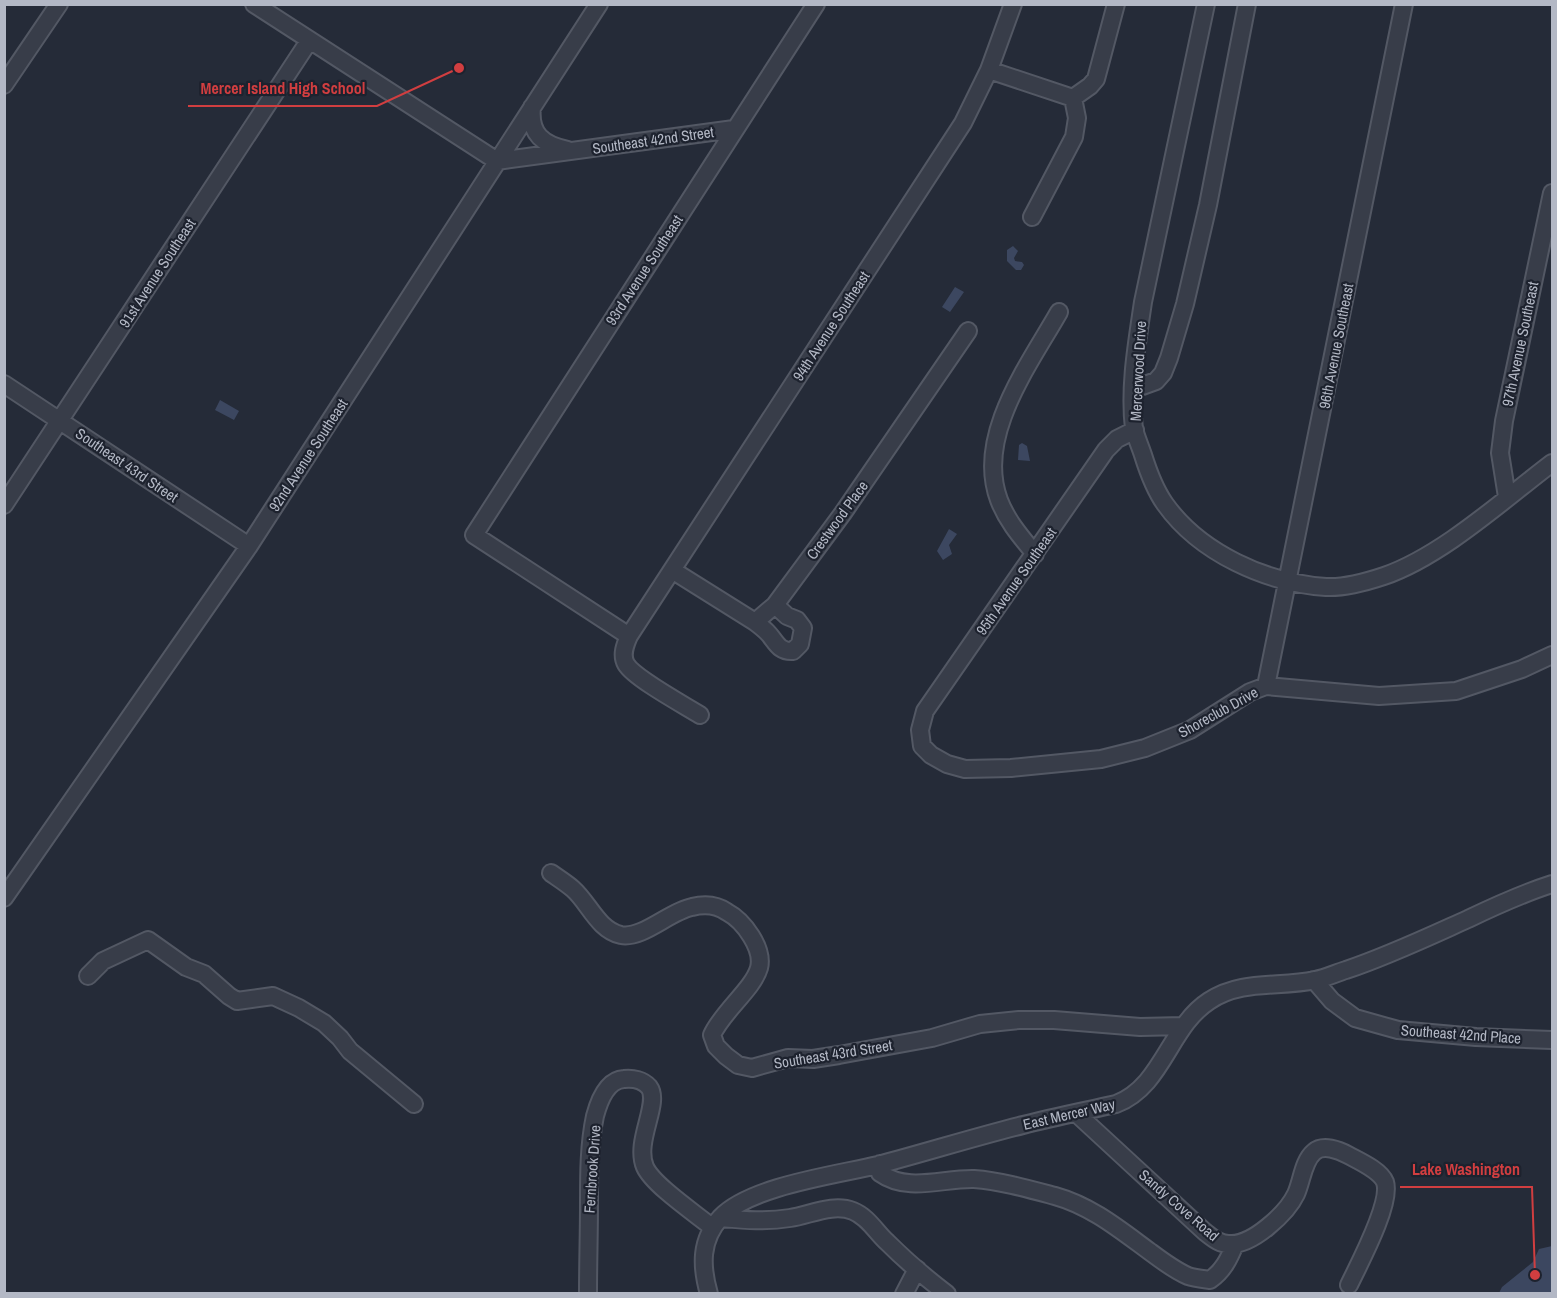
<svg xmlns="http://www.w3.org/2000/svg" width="1557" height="1298" font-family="'Archivo Narrow',sans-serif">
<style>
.water{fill:#3c4760}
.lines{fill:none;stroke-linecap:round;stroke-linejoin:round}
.minor-casing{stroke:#535864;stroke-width:20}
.minor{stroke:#383d49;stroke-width:16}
.labels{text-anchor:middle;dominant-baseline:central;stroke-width:4.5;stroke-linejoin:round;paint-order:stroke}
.street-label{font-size:15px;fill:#b3b8c5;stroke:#1d222e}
.leader{fill:none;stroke:#d13e40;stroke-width:2}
.callout-dot{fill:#d13e40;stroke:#1d222e;stroke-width:2}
.callout-label{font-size:16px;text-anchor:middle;font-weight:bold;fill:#d13e40;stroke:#1d222e;stroke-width:4.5;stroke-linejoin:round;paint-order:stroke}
</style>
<rect width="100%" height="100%" fill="#252b38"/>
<path class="water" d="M1013,246L1018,251L1014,258L1015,261L1022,262L1024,265L1021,270H1016L1007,261V250Z
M955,287L964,292L950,312L942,307Z
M220,400L239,411L234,420L215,410Z
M1022,443L1027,446L1030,461L1018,460L1019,445Z
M949,529L957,534L949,545L952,554L943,560L937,551Z
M1552,1246V1293H1499L1502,1287L1533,1262L1539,1249Z"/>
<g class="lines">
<defs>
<path id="minor" d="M254,4L497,161L734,129
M1206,4L1143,302C1137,343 1129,387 1134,429C1136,437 1140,446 1143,455C1148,471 1155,490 1165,504C1200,553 1266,583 1326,587C1344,588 1366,582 1384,576C1442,556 1503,500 1552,463
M989,70L1073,98L1077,118L1074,137L1032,217
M4,85L59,4
M1073,98L1090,86L1096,79L1116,4
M532,107C529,134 543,145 568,150
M4,384L249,546
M1134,389L1156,381L1163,373L1169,358L1185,304L1208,205L1247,4
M1135,430L1117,439L1106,450L925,711L920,730L922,746L931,755L947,764L965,769L1011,768L1101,759L1145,748L1190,730L1250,692L1266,686L1379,696L1456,691L1522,669L1552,655
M1507,497L1500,453L1504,421L1552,193
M4,505L309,41
M1035,554C1021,537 1007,521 999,500C975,436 1029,365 1059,312
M672,570L755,622L775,605L843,513L968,331
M755,622C759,625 763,628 767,632C776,641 778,652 793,651L800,644L803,628L797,620L787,616L775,605
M629,636L474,535L816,4
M1266,686L1404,4
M700,715C684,705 634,678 626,664C621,655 625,645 629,636L963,123L989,70L1013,4
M551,873C558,878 566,883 573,889C589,903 598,930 621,935C643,939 670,911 692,907C704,904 717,905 727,912C744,921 764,949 759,968C753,989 722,1012 712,1035L716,1046L726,1056L738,1065L752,1068L788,1058L813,1059L839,1055L932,1038L980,1024L1019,1020H1054L1140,1027L1183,1026
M4,898L249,546L599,4
M88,976L103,961L148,940L186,967L204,974L229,996L237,1001L273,996L299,1008L324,1023L340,1038L350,1051L414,1104
M1314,980L1332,1001L1355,1018L1398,1030L1476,1037L1552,1040
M1076,1113L1205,1232C1213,1238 1219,1244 1229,1244C1252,1246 1287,1213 1296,1194C1302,1181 1303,1161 1314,1152C1323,1144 1339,1150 1348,1155C1359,1161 1380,1170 1385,1182C1392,1203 1359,1264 1349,1285
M880,1164V1173C908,1193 943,1178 974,1179C1001,1181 1029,1189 1055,1196C1091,1206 1119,1229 1149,1251C1161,1260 1174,1270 1188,1276C1194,1278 1203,1279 1210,1280C1223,1271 1229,1259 1235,1244
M720,1218C744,1220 766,1222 790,1218C810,1215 833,1203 853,1211C868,1217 876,1232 887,1242C906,1261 926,1278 947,1294
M588,1294C588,1263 589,1233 589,1202C589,1174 589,1144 595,1116C599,1101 607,1080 624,1079C633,1078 643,1080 649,1087C661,1103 634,1141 645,1167C653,1185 696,1214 713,1228
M709,1294C701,1266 700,1240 721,1217C751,1186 836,1175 878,1165C927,1152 975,1137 1023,1125C1054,1117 1085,1111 1116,1104C1163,1086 1169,1027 1209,1001C1242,979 1280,988 1315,980C1326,978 1336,973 1346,970C1388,956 1428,937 1468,919C1495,906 1524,893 1552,884
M904,1294L917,1269"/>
</defs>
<use href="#minor" class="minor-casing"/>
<use href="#minor" class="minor"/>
</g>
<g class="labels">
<g class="street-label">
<text transform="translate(653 140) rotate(-8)">Southeast 42nd Street</text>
<text transform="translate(644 270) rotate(-57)">93rd Avenue Southeast</text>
<text transform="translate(157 273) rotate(-57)">91st Avenue Southeast</text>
<text transform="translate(831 326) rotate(-57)">94th Avenue Southeast</text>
<text transform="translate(1520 344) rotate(-78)">97th Avenue Southeast</text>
<text transform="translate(1336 346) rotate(-79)">96th Avenue Southeast</text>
<text transform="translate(1138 371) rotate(-87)">Mercerwood Drive</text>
<text transform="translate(308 455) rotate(-57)">92nd Avenue Southeast</text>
<text transform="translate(127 465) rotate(34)">Southeast 43rd Street</text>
<text transform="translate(837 520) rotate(-54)">Crestwood Place</text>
<text transform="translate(1016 581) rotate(-55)">95th Avenue Southeast</text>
<text transform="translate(1218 712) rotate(-29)">Shoreclub Drive</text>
<text transform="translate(1461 1034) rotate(4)">Southeast 42nd Place</text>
<text transform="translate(833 1054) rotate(-9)">Southeast 43rd Street</text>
<text transform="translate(1069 1114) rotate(-13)">East Mercer Way</text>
<text transform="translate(592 1169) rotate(-86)">Fernbrook Drive</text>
<text transform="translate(1179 1205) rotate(41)">Sandy Cove Road</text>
</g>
</g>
<path class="leader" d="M459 68L377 106H188M1535 1275L1532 1187H1400"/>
<g class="callout-dot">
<circle cx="459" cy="68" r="6"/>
<circle cx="1535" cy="1275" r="6"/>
</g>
<g class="callout-label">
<text x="283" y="94">Mercer Island High School</text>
<text x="1466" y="1175">Lake Washington</text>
</g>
<rect width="1557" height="1298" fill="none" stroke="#b3b8c5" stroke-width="12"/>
</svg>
